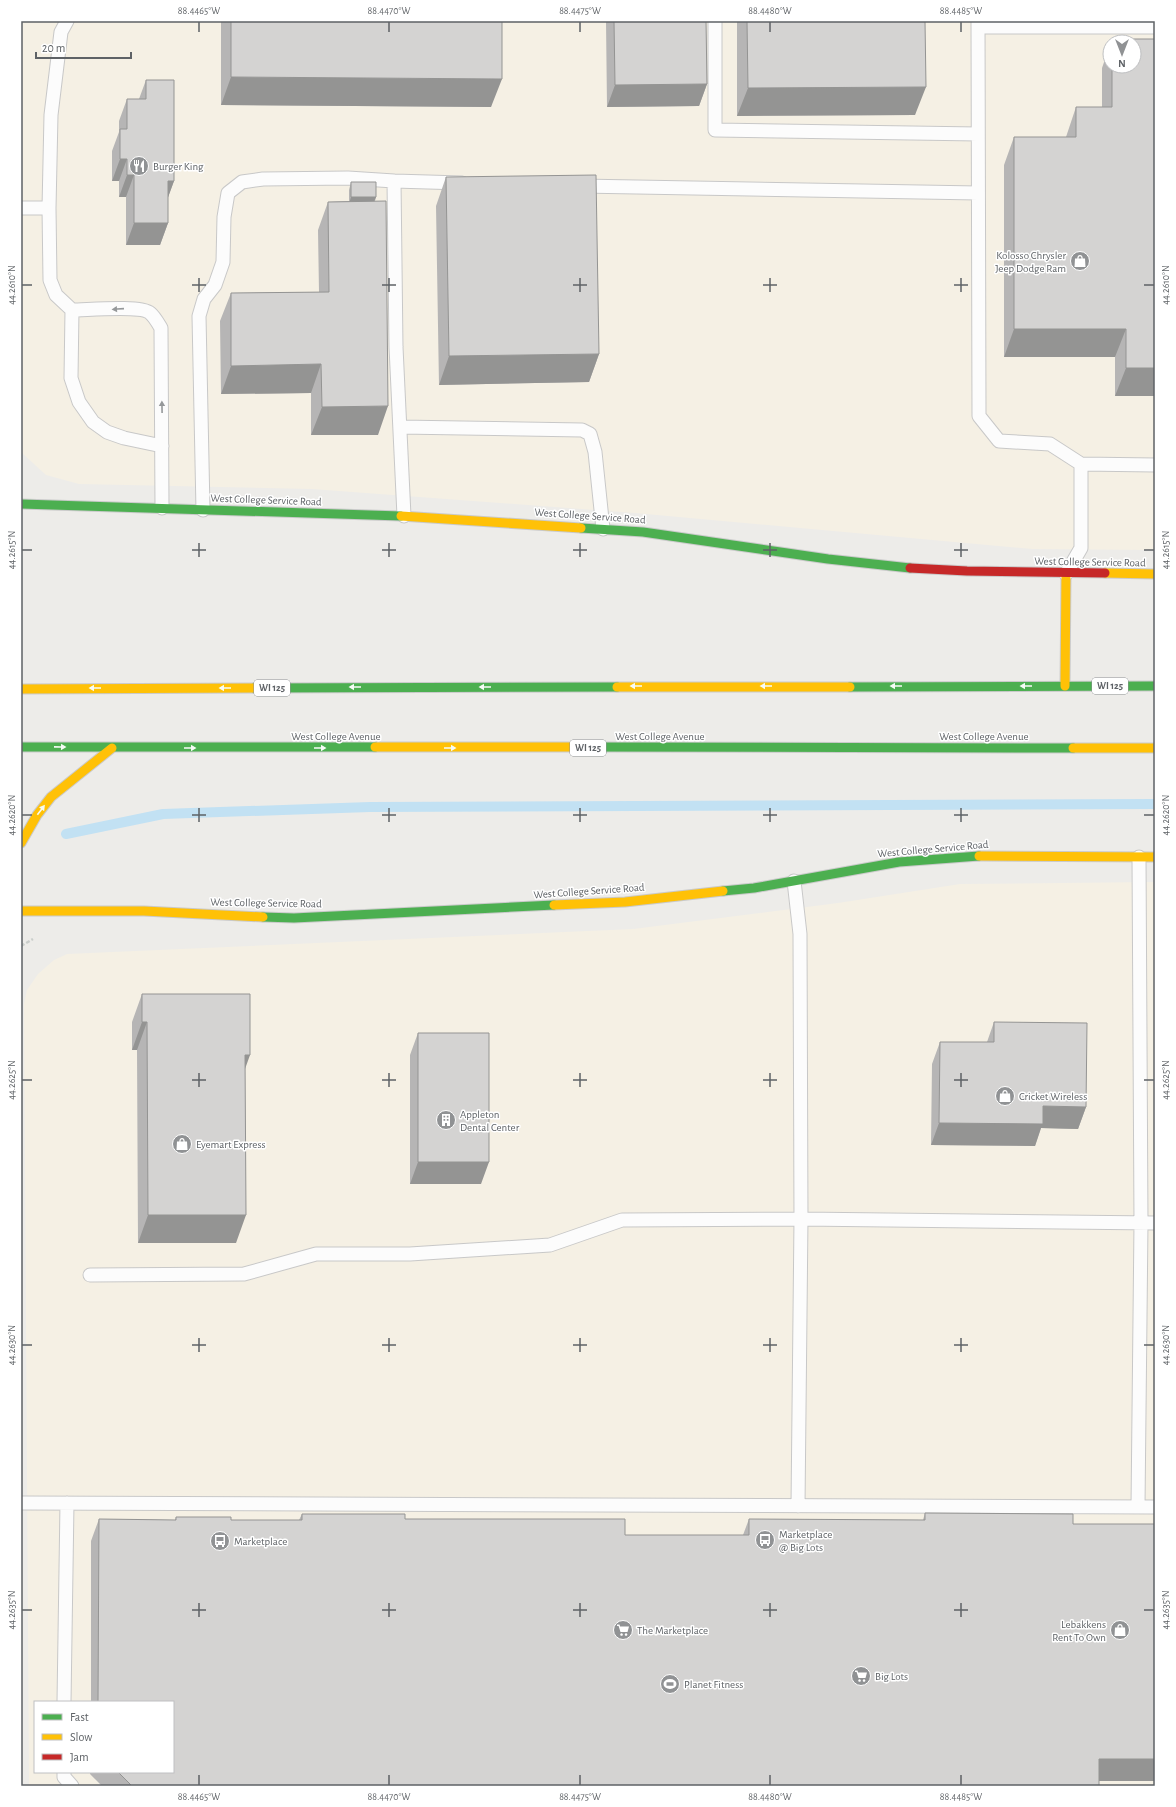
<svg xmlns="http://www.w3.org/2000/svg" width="1176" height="1807" font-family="'Alegreya Sans',sans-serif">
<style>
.commercial{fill:#f5f0e4;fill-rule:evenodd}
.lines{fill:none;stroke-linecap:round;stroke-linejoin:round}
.stream{stroke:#c2e1f3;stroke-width:10}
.lane-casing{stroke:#c8c8c8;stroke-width:15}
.fast-casing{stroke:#cacaca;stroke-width:11}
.slow-casing{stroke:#cacaca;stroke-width:11}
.jam-casing{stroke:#cacaca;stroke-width:11}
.path{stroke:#cacecb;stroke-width:2.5;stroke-dasharray:4 2;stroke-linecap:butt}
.lane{stroke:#fcfcfc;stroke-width:13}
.fast{stroke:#4caf50;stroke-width:9}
.slow{stroke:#ffc107;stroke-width:9}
.jam{stroke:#c62828;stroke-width:9}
.wall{fill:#b6b5b5}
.shaded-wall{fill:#949493}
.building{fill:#d4d3d2;stroke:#949493}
.oneway{fill:#95989a}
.oneway2{fill:#f6fbf6}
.ticks{fill:none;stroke:#5e6266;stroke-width:1.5}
.labels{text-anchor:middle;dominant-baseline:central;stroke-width:3;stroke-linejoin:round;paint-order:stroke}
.shield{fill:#fff;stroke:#8e9194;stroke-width:1}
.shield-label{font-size:10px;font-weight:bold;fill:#5e6266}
.poi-label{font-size:11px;fill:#5e6266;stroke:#fff;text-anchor:start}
.street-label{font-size:11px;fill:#5e6266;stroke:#fff}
.neatline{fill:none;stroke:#5e6266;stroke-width:1.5}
.ticks-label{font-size:10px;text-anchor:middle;fill:#5e6266}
</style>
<rect width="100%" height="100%" fill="#edece9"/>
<path class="commercial" d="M21,21H1155V550L1033,549L635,513L312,489L79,484L46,475L22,453L21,447ZM1110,42H1134V66H1110Z
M1155,882V1786H29L24,1004L27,990L38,974L54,960L67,954L633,929L838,903L960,884ZM35,1702H173V1772H35Z"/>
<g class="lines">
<path class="stream" d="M66,834L163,814L370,807L1155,804"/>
<defs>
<path id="lane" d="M67,21L61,32L51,115L49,208L50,280L56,295L72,310C87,310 141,305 150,313C154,316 158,323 161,328L162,508
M715,21V130L978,134
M978,21L979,416L999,441L1050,444L1081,464
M978,27H1155
M394,181L462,183
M580,186L978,193
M21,208H49
M72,310L71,378L79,402L93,422L107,432L124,438L162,446
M400,427L582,430L590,434L595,452L603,529
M203,510L199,316L204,299L215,285L223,262L224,217L228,193L242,182L263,179L348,178L394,181L396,347L404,516
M1066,574L1081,548V464L1155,465
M794,881L800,934L801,1219L798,1506
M90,1275L244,1274L316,1254H410L550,1245L622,1220L801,1219L1155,1223
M21,1503L1155,1507
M1138,1507L1141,1223L1139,857
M64,1702L67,1503
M64,1772V1777L72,1786"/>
<path id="fast" d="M21,504L401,516
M581,528L643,532L828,559L910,568
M850,687L1155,686
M254,688L617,687
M21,747H375
M579,747L1073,748
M723,891L754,888L899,862L979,856
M263,917L294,918L554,905"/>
<path id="slow" d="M401,516L581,528
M1105,573L1155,574
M1065,686L1066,574
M617,687H850
M21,689L254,688
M375,747H579
M1073,748H1155
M21,843L37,815L51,797L112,748
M979,856L1155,857
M554,905L625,902L723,891
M21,911H144L263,917"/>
<path id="jam" d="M910,568L967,571L1105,573"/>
</defs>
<use href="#lane" class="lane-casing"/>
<use href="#fast" class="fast-casing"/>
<use href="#slow" class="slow-casing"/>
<use href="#jam" class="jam-casing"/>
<path class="path" d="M21,946L33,939"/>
<use href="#lane" class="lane"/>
<use href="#fast" class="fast"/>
<use href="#slow" class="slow"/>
<use href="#jam" class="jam"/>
</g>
<path class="wall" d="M221,21H502L491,107L221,105Z
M606,21H706L707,84L699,106L607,107Z
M737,21H925L915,115L737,116Z
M1112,39H1155V396H1115V357H1004V165L1014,137H1066L1076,107H1102V68L1110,45V66H1134V42H1111Z
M146,80L174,181L168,197V223L160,245H126V197H119V181H112V151L119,132V121L127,99H139Z
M446,177L599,354L589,382L439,385L436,206Z
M351,182L376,197L375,201L378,435H311V393L221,394L220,321L231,293L319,292L318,230L328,202L349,201V190Z
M142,994L245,1068L236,1243H138L137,1050H132V1022Z
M994,1022L1086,1107L1078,1129L1041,1128L1035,1146L931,1145L932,1064L940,1042H987Z
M418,1033L481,1184H410V1055Z
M925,1513L1073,1524H1155V1781H1099V1786H102L90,1774V1772H173V1702H91V1541L99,1519L175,1520L176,1517L231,1520H299L302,1514L405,1519L625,1535H743L749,1519L923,1520Z"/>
<path class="shaded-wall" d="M231,77L502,79L491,107L221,105Z
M707,84L699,106L607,107L615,85Z
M926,87L915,115L737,116L748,88Z
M120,159H127L119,181H112Z
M127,175H134L126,197H119Z
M168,181H174L166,203Z
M351,197H376L373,204H349Z
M134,223H168L160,245H126Z
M1014,329H1126L1115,357H1004Z
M599,354L589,382L439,385L449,356Z
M321,364L311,393L221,394L231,366Z
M1126,368H1155V396H1115Z
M388,406L378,435H311L322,407Z
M142,1022H147L137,1050H132Z
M245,1055H250L240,1083Z
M1043,1106L1086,1107L1078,1129L1041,1128L1035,1146L931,1145L939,1123Z
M418,1162H489L481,1184H410Z
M148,1215H246L236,1243H138Z
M1099,1759H1155V1781H1091Z"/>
<path class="building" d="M231,21H502V79L231,77Z
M614,21H706L707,84L615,85Z
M747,21H925L926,87L748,88Z
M1112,39H1155V368H1126V329H1014V137H1076V107H1112V66H1134V42H1112Z
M146,80H174V181H168V223H134V175H127V159H120V129H127V99H146Z
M596,175L599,354L449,356L446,177Z
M351,182H376V197H351Z
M386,201L388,406L322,407L321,364L231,366V293L329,292L328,202Z
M142,994H250V1055H245L246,1215H148L147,1022H142Z
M994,1022L1087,1023L1086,1107L1043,1106V1124L939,1123L940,1042H994Z
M418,1033H489V1162H418Z
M925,1513L1073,1514V1524H1155V1759H1099V1786H132L118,1772H173V1702H98L99,1519L176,1520V1517H231V1520H302V1514H405V1519H625V1535H749V1519L925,1520Z"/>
<defs><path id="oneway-solid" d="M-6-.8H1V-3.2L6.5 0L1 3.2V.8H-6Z"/></defs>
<g class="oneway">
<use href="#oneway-solid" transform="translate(118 309) rotate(176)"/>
<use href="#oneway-solid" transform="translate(162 407) rotate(-91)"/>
</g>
<g class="oneway2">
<use href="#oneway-solid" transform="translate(636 686) rotate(180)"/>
<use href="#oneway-solid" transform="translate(766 686) rotate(180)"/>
<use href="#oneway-solid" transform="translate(896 686) rotate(180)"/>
<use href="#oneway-solid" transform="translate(1026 686) rotate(180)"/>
<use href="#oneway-solid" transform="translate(355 687) rotate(180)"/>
<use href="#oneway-solid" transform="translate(485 687) rotate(180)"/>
<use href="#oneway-solid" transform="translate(95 688) rotate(180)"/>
<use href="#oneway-solid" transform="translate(225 688) rotate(180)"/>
<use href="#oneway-solid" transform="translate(60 747) rotate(1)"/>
<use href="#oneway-solid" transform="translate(190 748)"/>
<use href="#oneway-solid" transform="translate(320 748)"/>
<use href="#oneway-solid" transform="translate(450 748)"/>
<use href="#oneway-solid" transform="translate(41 810) rotate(-53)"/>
</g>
<path class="ticks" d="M199,22V32M389,22V32M580,22V32M770,22V32M961,22V32M199,278V292M389,278V292M580,278V292M770,278V292M961,278V292M22,285H32M192,285H206M382,285H396M573,285H587M763,285H777M954,285H968M1144,285H1154M199,543V557M389,543V557M580,543V557M770,543V557M961,543V557M22,550H32M192,550H206M382,550H396M573,550H587M763,550H777M954,550H968M1144,550H1154M199,808V822M389,808V822M580,808V822M770,808V822M961,808V822M22,815H32M192,815H206M382,815H396M573,815H587M763,815H777M954,815H968M1144,815H1154M199,1073V1087M389,1073V1087M580,1073V1087M770,1073V1087M961,1073V1087M22,1080H32M192,1080H206M382,1080H396M573,1080H587M763,1080H777M954,1080H968M1144,1080H1154M199,1338V1352M389,1338V1352M580,1338V1352M770,1338V1352M961,1338V1352M22,1345H32M192,1345H206M382,1345H396M573,1345H587M763,1345H777M954,1345H968M1144,1345H1154M199,1603V1617M389,1603V1617M580,1603V1617M770,1603V1617M961,1603V1617M22,1610H32M192,1610H206M382,1610H396M573,1610H587M763,1610H777M954,1610H968M1144,1610H1154M199,1775V1785M389,1775V1785M580,1775V1785M770,1775V1785M961,1775V1785"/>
<defs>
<symbol id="restaurant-disc" viewBox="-11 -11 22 22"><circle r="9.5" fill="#909294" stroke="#fff"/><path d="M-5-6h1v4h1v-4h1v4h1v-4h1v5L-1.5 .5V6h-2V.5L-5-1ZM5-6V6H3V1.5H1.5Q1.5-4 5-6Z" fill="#fff"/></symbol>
<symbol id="shop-disc" viewBox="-11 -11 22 22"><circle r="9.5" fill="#909294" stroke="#fff"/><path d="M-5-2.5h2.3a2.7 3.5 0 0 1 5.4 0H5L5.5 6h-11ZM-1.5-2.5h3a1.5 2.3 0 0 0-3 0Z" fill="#fff"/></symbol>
<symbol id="building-disc" viewBox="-11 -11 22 22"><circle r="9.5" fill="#909294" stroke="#fff"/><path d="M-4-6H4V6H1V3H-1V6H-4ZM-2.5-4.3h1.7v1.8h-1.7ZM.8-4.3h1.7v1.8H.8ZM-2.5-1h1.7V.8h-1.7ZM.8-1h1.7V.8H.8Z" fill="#fff"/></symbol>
<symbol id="bus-disc" viewBox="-11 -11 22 22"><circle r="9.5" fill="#909294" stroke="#fff"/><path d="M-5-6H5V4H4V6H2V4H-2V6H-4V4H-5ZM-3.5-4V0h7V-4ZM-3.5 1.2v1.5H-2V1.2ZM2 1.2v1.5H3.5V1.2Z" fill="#fff"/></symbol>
<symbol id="supermarket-disc" viewBox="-11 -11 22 22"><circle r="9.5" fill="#909294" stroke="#fff"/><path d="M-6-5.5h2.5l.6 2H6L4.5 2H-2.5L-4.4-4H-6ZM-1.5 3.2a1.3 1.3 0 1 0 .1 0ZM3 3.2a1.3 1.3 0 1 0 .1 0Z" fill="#fff"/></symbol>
<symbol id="stadium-disc" viewBox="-11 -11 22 22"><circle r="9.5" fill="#909294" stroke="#fff"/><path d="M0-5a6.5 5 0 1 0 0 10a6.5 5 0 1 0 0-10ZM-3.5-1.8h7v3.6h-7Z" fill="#fff"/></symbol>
</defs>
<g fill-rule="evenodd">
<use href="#restaurant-disc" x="128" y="155" width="22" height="22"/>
<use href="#shop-disc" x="1069" y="250" width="22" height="22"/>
<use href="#shop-disc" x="994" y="1085" width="22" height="22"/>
<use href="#building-disc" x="435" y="1109" width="22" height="22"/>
<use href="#shop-disc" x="171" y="1133" width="22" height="22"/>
<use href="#bus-disc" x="754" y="1529" width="22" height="22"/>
<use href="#bus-disc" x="209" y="1530" width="22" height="22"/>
<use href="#supermarket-disc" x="612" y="1619" width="22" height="22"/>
<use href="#shop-disc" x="1109" y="1619" width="22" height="22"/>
<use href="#supermarket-disc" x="850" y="1665" width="22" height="22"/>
<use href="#stadium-disc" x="659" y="1673" width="22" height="22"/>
</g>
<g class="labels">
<g class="shield">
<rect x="1092" y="678" width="36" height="16" rx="3"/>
<rect x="254" y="680" width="36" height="16" rx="3"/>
<rect x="570" y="740" width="36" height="16" rx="3"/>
</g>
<g class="shield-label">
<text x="1110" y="686">WI 125</text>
<text x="272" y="688">WI 125</text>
<text x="588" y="748">WI 125</text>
</g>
<g class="poi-label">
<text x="153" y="166">Burger King</text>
<text x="1066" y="255" text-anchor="end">Kolosso Chrysler<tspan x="1066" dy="13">Jeep Dodge Ram</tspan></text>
<text x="1019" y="1096">Cricket Wireless</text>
<text x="460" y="1114">Appleton<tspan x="460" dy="13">Dental Center</tspan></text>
<text x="196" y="1144">Eyemart Express</text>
<text x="779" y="1534">Marketplace<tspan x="779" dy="13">@ Big Lots</tspan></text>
<text x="234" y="1541">Marketplace</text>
<text x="1106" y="1624" text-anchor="end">Lebakkens<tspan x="1106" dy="13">Rent To Own</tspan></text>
<text x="637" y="1630">The Marketplace</text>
<text x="875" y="1676">Big Lots</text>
<text x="684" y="1684">Planet Fitness</text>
</g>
<g class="street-label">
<text transform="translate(266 500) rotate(2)">West College Service Road</text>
<text transform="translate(590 516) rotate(4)">West College Service Road</text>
<text transform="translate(1090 562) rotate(1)">West College Service Road</text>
<text x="336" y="736">West College Avenue</text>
<text x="660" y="736">West College Avenue</text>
<text x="984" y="736">West College Avenue</text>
<text transform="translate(933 849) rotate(-5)">West College Service Road</text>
<text transform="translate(589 891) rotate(-4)">West College Service Road</text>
<text transform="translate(266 903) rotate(1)">West College Service Road</text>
</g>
</g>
<rect width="1176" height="1807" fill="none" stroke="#ffffff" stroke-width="44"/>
<rect x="34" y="1701" width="140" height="72" fill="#ffffff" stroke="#bfc0c2"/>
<rect x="42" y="1714" width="20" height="6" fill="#4caf50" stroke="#bfc0c2"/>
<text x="70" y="1721" font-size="12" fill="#5e6266">Fast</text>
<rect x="42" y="1734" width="20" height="6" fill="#ffc107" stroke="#bfc0c2"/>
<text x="70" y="1741" font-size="12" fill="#5e6266">Slow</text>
<rect x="42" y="1754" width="20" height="6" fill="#c62828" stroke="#bfc0c2"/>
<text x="70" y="1761" font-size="12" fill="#5e6266">Jam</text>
<g transform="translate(1122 54) rotate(180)"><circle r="19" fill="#ffffff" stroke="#bfc0c2"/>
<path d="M0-3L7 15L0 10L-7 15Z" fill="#909294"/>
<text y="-6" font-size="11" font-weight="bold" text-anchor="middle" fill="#5e6266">N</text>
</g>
<path d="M36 52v6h95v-6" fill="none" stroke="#5e6266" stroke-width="2"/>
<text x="42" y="52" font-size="12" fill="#5e6266" stroke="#ffffff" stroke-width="3" paint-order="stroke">20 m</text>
<rect x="22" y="22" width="1132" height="1763" class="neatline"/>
<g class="ticks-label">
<text x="199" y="14">88.4465°W</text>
<text x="389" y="14">88.4470°W</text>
<text x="580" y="14">88.4475°W</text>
<text x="770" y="14">88.4480°W</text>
<text x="961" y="14">88.4485°W</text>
<text transform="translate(1165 285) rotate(-90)" y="4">44.2610°N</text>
<text transform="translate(11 285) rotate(-90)" y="4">44.2610°N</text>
<text transform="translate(1165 550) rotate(-90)" y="4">44.2615°N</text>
<text transform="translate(11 550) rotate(-90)" y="4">44.2615°N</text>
<text transform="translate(11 815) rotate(-90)" y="4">44.2620°N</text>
<text transform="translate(1165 815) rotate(-90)" y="4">44.2620°N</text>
<text transform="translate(11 1080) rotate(-90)" y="4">44.2625°N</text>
<text transform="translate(1165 1080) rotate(-90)" y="4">44.2625°N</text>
<text transform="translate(11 1345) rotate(-90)" y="4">44.2630°N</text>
<text transform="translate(1165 1345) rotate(-90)" y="4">44.2630°N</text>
<text transform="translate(1165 1610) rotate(-90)" y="4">44.2635°N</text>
<text transform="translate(11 1610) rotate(-90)" y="4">44.2635°N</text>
<text x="199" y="1800">88.4465°W</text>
<text x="389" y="1800">88.4470°W</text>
<text x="580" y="1800">88.4475°W</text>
<text x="770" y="1800">88.4480°W</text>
<text x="961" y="1800">88.4485°W</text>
</g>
</svg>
